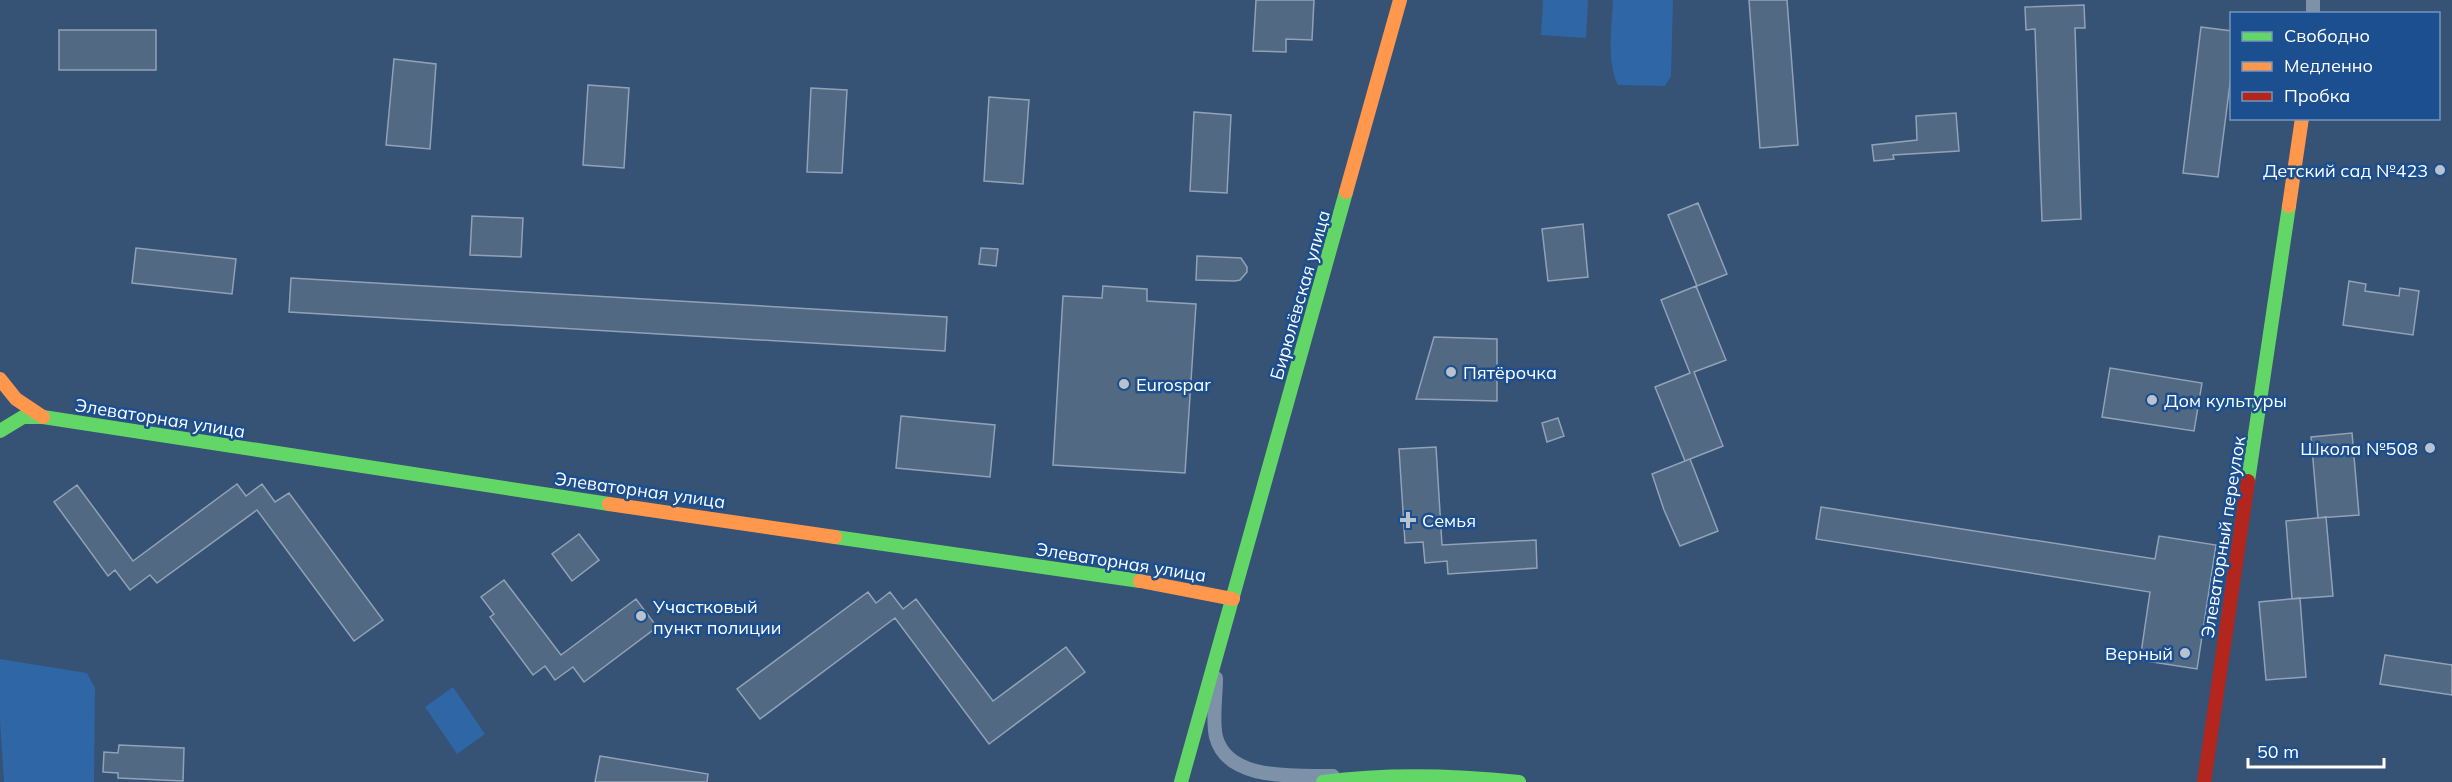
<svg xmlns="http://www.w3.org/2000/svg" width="2452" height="782" font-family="Mulish,sans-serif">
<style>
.green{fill:#2f66a5}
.building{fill:#526984;stroke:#92a2b6;stroke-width:1.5}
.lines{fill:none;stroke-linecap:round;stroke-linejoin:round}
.street{stroke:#7d92a8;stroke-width:14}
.fast{stroke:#63d668;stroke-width:14}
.slow{stroke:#ff974d;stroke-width:14}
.jam{stroke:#b3261e;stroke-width:14}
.poi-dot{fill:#b9c2ce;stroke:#1b4f8f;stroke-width:2}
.labels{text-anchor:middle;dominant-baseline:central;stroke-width:5;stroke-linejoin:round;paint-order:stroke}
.poi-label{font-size:18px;fill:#fff;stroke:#1b4f8f;text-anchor:start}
.street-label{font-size:18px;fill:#fff;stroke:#1b4f8f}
</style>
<rect width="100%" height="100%" fill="#365274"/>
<path class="green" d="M1543,0H1588L1586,38L1541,35Z
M1613,0H1673L1671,76L1665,86L1618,85C1606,62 1612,26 1613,0Z
M0,659L87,673L95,688L94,782H4L0,720Z
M453,687L485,734L457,754L425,707Z"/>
<path class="building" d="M1256,0H1314L1312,40L1286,39V52L1253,51Z
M1749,0H1787L1798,145L1760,148Z
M2084,5L2085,28H2075L2081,219L2042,221L2035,29L2026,30L2025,7Z
M2201,27L2232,31V68L2218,177L2183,173Z
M59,30H156V70H59Z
M394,59L436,64L430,149L386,145Z
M588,85L629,88L624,168L583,165Z
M811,88L847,90L842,173L807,172Z
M989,97L1029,100L1023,184L984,181Z
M1194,112L1231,115L1227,193L1190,191Z
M1956,113L1959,151L1893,155L1894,159L1874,161L1872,145L1917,140L1916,116Z
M1698,203L1727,274L1697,286L1668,215Z
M472,216L523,218L521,257L470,255Z
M1583,224L1588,277L1548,281L1542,229Z
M136,248L236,259L232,294L132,283Z
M981,248L998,249L996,266L979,264Z
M1197,256L1241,258L1247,267V272L1240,280L1235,281L1196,280Z
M291,278L947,317L945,351L289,312Z
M2349,281L2366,284L2365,291L2399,296L2400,288L2419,291L2413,335L2343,325Z
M1103,286L1147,289V301L1196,304L1185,473L1053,465L1063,296L1102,298Z
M1696,286L1726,360L1694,372L1723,446L1685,461L1655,387L1690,373L1661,300Z
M1434,337L1497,339V401L1416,399Z
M2110,368L2202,383L2194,431L2102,417Z
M901,416L995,425L990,477L896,468Z
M1558,418L1564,436L1547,442L1542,423Z
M2352,433L2359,515L2318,518L2311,437Z
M1436,447L1442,545L1536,540L1537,568L1448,574L1447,561L1425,563L1423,542L1405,543L1399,449Z
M1690,459L1718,531L1680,546L1664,510L1652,474Z
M237,484L246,496L262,484L275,502L289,493L383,620L354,641L257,510L157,583L150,575L130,590L115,570L108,576L54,502L77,485L133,561Z
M1821,507L2155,559L2159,536L2216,545L2197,669L2140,660L2150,592L1816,539Z
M2326,517L2333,596L2292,599L2286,521Z
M579,534L599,560L572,581L552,554Z
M504,580L561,655L636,599L657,627L584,682L573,667L555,680L545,666L533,675L490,617L494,614L481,597Z
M868,592L876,603L890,592L903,609L916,599L993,701L1066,647L1085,672L989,744L895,618L760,719L737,689Z
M2300,598L2306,677L2266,680L2259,602Z
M2385,655L2452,665V695L2380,684Z
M119,745L184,748L183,781L118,778V773L103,772L104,752L118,753Z
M600,756L708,774L707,782H595Z"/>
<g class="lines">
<path class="street" d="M2313,14V0
M1216,678C1216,697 1212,719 1216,737C1228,782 1296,775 1333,776"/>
<path class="fast" d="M0,431L23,417H43L609,504
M2248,481L2289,206
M835,537L1140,581
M1181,782L1346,192
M1323,782C1389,773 1453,775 1519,782"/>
<path class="slow" d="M1346,192L1400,0
M2289,206L2302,118
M0,379L16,399L43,417
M609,504L835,537
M1140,581L1233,599"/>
<path class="jam" d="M2204,782L2248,481"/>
</g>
<g class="poi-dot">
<circle cx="2440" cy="170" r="6"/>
<circle cx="1451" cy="372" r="6"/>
<circle cx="1124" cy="384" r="6"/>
<circle cx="2152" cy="400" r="6"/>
<circle cx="2430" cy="448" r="6"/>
<path d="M1405 511h6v6h6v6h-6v6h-6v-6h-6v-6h6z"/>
<circle cx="641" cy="616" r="6"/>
<circle cx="2185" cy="653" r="6"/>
</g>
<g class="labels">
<g class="poi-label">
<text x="2428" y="170" text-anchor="end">Детский сад №423</text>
<text x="1463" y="372">Пятёрочка</text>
<text x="1136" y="384">Eurospar</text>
<text x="2164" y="400">Дом культуры</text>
<text x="2418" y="448" text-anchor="end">Школа №508</text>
<text x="1422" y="520">Семья</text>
<text x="653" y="606">Участковый<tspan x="653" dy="21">пункт полиции</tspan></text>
<text x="2173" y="653" text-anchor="end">Верный</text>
</g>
<g class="street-label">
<text transform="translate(1300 295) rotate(-74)">Бирюлёвская улица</text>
<text transform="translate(160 418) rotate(9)">Элеваторная улица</text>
<text transform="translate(640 490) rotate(8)">Элеваторная улица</text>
<text transform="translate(2223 537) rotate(-81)">Элеваторный переулок</text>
<text transform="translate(1121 562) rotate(9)">Элеваторная улица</text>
</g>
</g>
<rect x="2230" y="12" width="210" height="108" fill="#1b4f8f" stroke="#7695bc" stroke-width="1.5"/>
<rect x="2242" y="32" width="30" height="9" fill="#63d668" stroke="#7695bc" stroke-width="1.5"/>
<text x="2284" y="42" font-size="18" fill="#ffffff">Свободно</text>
<rect x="2242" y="62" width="30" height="9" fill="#ff974d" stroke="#7695bc" stroke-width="1.5"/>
<text x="2284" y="72" font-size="18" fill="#ffffff">Медленно</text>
<rect x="2242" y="92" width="30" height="9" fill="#b3261e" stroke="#7695bc" stroke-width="1.5"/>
<text x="2284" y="102" font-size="18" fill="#ffffff">Пробка</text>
<path d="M2248 758v9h136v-9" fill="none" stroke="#ffffff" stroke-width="3"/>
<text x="2257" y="758" font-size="18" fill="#ffffff" stroke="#1b4f8f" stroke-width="4.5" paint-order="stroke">50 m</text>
</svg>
